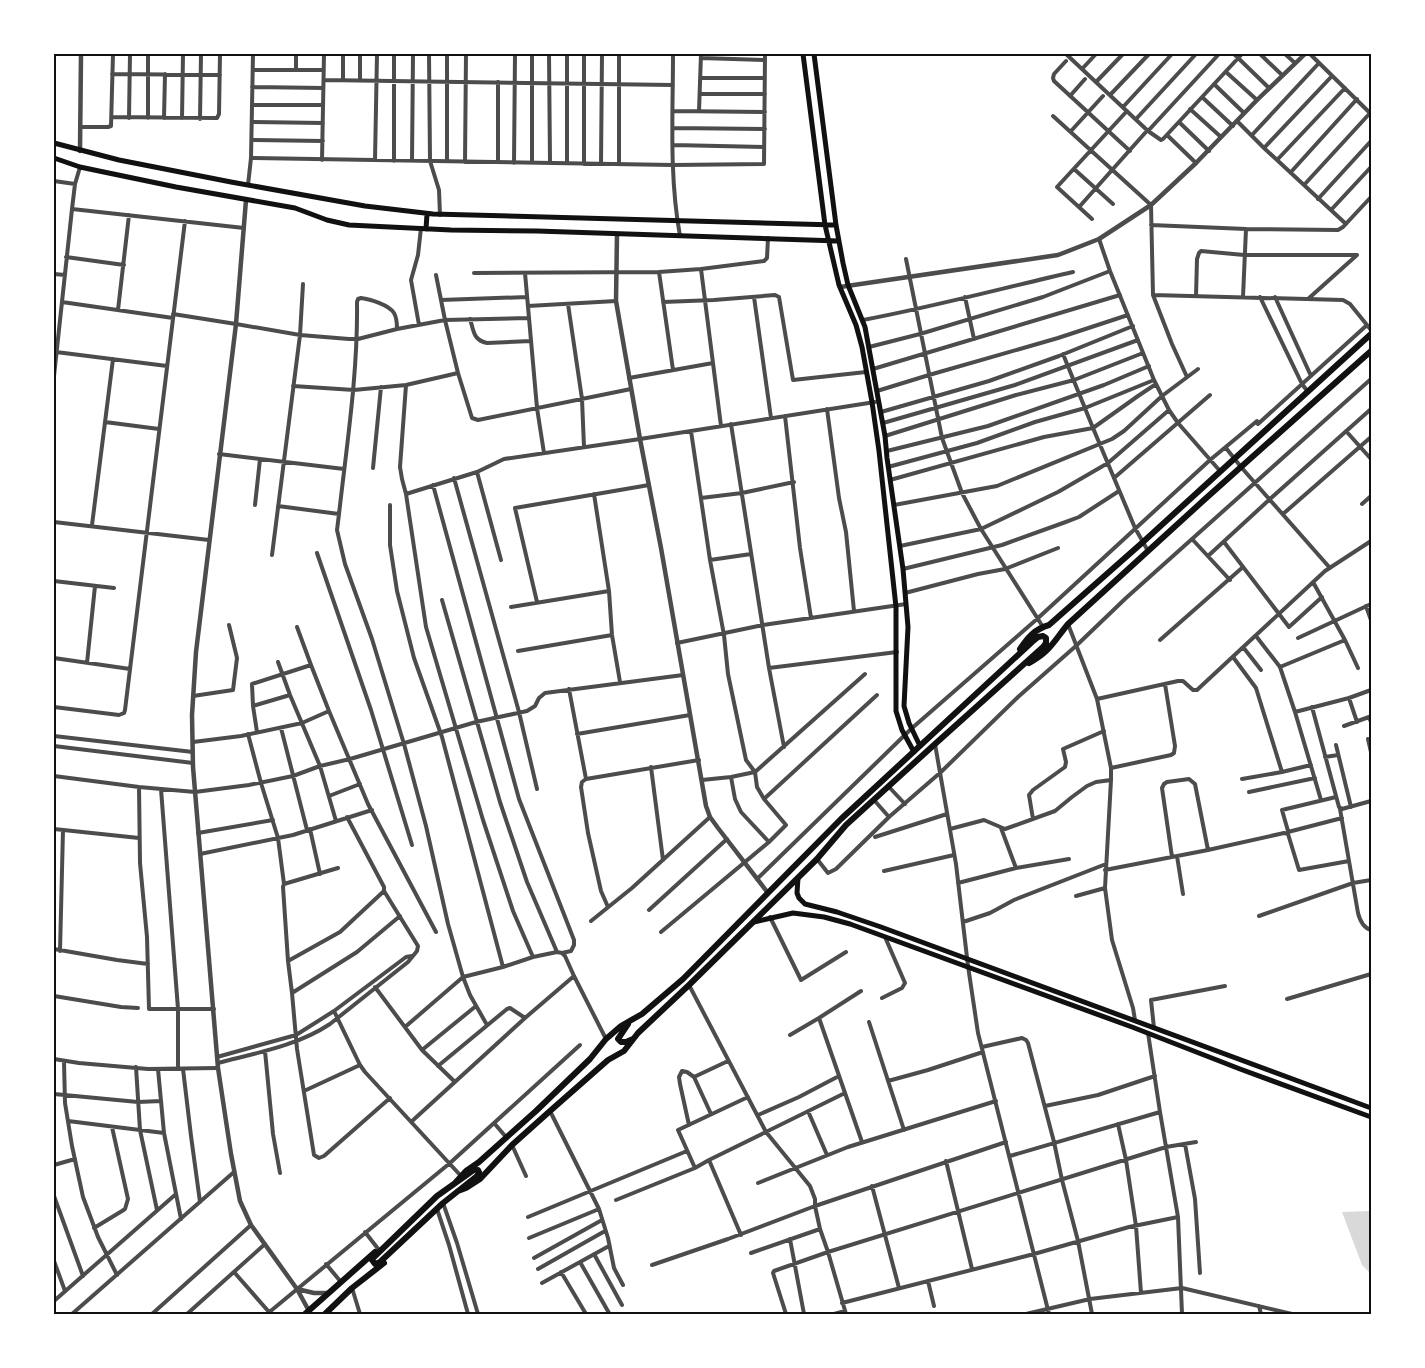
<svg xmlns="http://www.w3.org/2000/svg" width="1425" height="1368" font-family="'PT Serif',serif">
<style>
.water{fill:#d9d9d9}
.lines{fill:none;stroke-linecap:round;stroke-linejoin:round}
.minor{stroke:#4c4c4c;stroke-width:4}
.tertiary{stroke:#4c4c4c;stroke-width:4.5}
.secondary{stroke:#111;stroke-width:5}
.trunk{stroke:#111;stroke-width:6}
.neatline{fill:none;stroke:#111;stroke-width:2}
</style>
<rect width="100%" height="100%" fill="#fff"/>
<path class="water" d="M1371,1208V1274L1362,1265L1342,1212L1369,1211Z"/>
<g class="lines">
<path class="minor" d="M296,54V70
M343,54V80
M429,54L430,161L439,190L440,215
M532,54V163
M549,54L550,163
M584,54V164
M619,54V164
M673,54C673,114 669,176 680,236
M1066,54L1148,131L1161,140L1163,139L1242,54
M1234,54L1269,88
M1260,54L1282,75
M1285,54L1295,63
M1310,54L1371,114
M701,58L765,60
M1066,61L1054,74L1053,78L1054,81L1130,151
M1082,69L1096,54
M253,70H324
M1226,72L1257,100
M112,74L220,75
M701,78H765
M324,80L673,85
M360,80V54
M498,82V162
M1096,82L1123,54
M1214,84L1244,113
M252,87L323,88
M701,94H765
M1110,95L1149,54
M1070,96L1085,79
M1202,97L1233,126
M252,105H323
M1123,107L1172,54
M1190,109L1221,137
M673,111L765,112
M699,111L701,54
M1053,116L1151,205L1153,295L1172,344L1187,377
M112,117L217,118L219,114L220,54
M129,118L130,54
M148,118V54
M164,118L165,74
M182,118L183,54
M200,119L201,54
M1136,119L1196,54
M1237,121L1264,148L1346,224
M252,122L323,123
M1179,122L1209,151
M80,127H108L111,126L113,54
M673,128L765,129
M1071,131L1103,96
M1148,131L1219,54
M1167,135L1196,163
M1252,135L1319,63
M252,140L323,141
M673,145L764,147
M1264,148L1332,76
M251,158L673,165L764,164L765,54
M322,160L324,54
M375,160L377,54
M1277,160L1345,88
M394,161V54
M412,161L413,54
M447,161V54
M465,162L466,54
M514,163L515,54
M567,163V54
M601,164L602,54
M1074,169L1113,204
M1291,172L1357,99
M54,181L75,184
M248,185L251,158L253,54
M1304,185L1371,112
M1318,199L1371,141
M1080,206L1145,133
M72,209L244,228
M1331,210L1371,167
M1092,219L1057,187L1127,111
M1151,225L1246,229L1338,230L1343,227L1371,197
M1099,239L1110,271L1154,380L1169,410L1178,423L1220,471
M66,257L124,265
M906,259L942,438L962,493L981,529L1043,627
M701,269L721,426
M659,272L673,370
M474,273L659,272L701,269L764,261L767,258L768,238
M525,273L537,408L544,453
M54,274L65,275
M436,275L445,320L458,373L472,418L478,420L631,389
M1153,295L1343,300L1350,304L1371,330
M1196,296L1197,259L1199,253L1201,251L1244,255H1357
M754,297L771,418
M965,297L974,339
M1243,297L1246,229
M1260,297L1302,384L1308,392
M1275,297L1311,376
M1308,299L1357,255
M441,300L527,297
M62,302L173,318
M663,302L714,300L775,295L779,297L793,380L866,372
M568,304L582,399L584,447
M528,306L616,301
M118,310L129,215
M173,314L236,324L300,335L349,339H358L397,329L445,320L529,318
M470,319C474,331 473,340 487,343L531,341
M863,320C933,307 1003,288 1073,272
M419,325L411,280L418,255L421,228
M869,347L920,334L1043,297L1110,271
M56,352L167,366
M1063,354L1093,428L1135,528L1148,551
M873,369L1120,295
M54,376L72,209L75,184L80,167
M629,378L713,363
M406,385L400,467L402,479L406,494L426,627L483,820L513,911L533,957
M293,386L354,390L406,385L458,373
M877,391L929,375L1058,338L1128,315
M827,409L839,498L846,532L854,611
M881,412L989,381L1059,356L1133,326
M785,416L800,548L811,618
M105,422L159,429
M883,423L1015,385L1138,340
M731,424L769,668L784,747
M1346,431L1371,459
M885,436L1016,395L1074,380L1143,353
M1226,448L1241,467L1330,568
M887,451L988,426L1104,385L1149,366
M219,454L344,469
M888,467L977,443L1035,422L1085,408L1154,380
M373,468L381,387
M477,472L501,560
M454,478L519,712L537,789
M1114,478L1210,395
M890,480L1044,437L1093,428L1138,396L1156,384
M433,485L519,799L574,940V945L571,951L562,953
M406,494L477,472L504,459L640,439L875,402
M594,494L609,591L612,635L620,682
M701,498L742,493L794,482
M1362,504L1371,496
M255,505L260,459
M390,505V545L397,591L414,658L442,737L503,967
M894,505L997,486L1112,439L1124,431L1162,396L1198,369
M278,506L339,514C347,443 358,373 357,302L358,299L361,298C370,299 389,305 394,313C397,318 397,324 397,329
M339,514L337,530L345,564L372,639L404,744L426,826L448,924L463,977L470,995L487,1025
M1283,514L1371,437
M54,522L209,540
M92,525L113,359
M1192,539L1230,580
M1224,542L1289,627L1322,597
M900,546L981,529L1058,492L1108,463L1169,410
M317,553L371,710L412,845
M272,555L300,335L303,284
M1208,556L1270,499L1371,409
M710,560L751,554
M903,569L1002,545L1063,523L1079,517L1119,491
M54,581L114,588
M1313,582L1345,640L1358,668
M905,593L978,574L1005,569L1058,548
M442,600L500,802L527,882L557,952
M537,602L515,508L649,485
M1366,606L1371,620
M511,607L609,591
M1068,624L1097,699L1111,768V780L1105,888L1112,940L1133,1008L1135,1020
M297,627L311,665L329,711
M1256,636L1280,667L1295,712L1321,800
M1298,638L1371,604
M1160,640L1243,567
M677,643L763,625L906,604
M1243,647L1261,670
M518,651L612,635
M1233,657L1256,688L1282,772
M54,658L130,669
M278,662L290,695L320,766L336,821
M87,663L95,586
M1280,667L1345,640
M769,668L897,652
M569,689L586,779
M193,696L233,690L237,658L229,625
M1349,698L1357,722
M1097,699L1178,681H1183L1193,690H1197L1325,571L1371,541
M253,706L290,695
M54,707L119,715L124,713L125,710L185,221
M1312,707L1339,807L1342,809L1371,801
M1295,712L1349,698L1371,690
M1344,726L1369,717L1371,722
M281,728L307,830
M257,732L253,706L252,684L311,665
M248,734L261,783L278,838L284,884
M577,734L690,715
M54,736L193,752
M1368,739L1371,752
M193,742L241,736L302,723L329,711L368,804L436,932
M935,744L956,864L968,966L978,1033L1049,1314
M1336,745L1351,807
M54,746L193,763
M1325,757L1338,755
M651,767L663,860
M1111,768L1171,755L1174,753L1175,746L1165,684
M54,776L139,787L195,792L249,785L293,776L320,766L350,759L476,722L527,711L535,706L539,698L545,693L683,675
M731,777L735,799L741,812L769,842
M1242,779L1282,772L1311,765
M702,780L731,777L755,772L865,674
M139,787L140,863L147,937L149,1009H214
M889,787L905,804
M161,789L178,1009V1069
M1249,792L1315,778
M329,796L360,784
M764,799L877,695
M874,800L889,817
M1340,809L1358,913C1360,921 1364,928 1371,930
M1033,819L1029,795L1033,790L1065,767L1066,762L1063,749L1104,731
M1001,828L1016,868
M54,829L139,838
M310,829L320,874
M950,829L984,820L1005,829L1055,811L1072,797L1087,786L1096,782L1111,780
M1288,831L1282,810L1336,797
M1288,832L1342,818
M198,833L273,820
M875,837L947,814
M200,854L293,835L372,810
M1177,856L1183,894
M1172,857L1162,788L1164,784L1167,782L1189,779L1195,784L1208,850
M817,859L828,873L836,869L889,817L941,772L1018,697L1077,645L1126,598L1371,379
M338,868L284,884L283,887L288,961L292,993L297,1049L314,1155L319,1158L324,1156L390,1098
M1105,870L1208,850L1284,833L1288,834L1299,870L1349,861
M884,871L954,855
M757,879L911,729L1037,619L1210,460L1257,421L1258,424L1367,325
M958,883L1016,868L1069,859
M1076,896L1105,888
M608,907L601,891L588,833L581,787L582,782L586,779L699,760
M649,910L727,839
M1259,916L1353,883L1371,880
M770,917L801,980L846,952
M591,921L632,888L710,817
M963,922L990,913L1014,900L1106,864
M661,932L769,842L786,825L764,799L757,787L755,772L746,760L728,674L724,635L710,560L691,431
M54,949L117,960L148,964
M60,951L63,830
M288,961L340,932L384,891V887L347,817
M689,985L766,1132L810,1186L815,1199V1206L820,1229L828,1252L846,1314
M375,987L422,1050L455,1082
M292,993L357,952L400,916
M54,996L121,1007L138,1008
M882,998L902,988L905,983L885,937
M1287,999L1371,974
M334,1011L360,1065L365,1072L461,1176
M819,1018L862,1142
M869,1022L904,1130
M405,1027L463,977L503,967L533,957L557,952L562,953L565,956L574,976L606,1039
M1154,1028L1151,1000L1225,986
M1148,1033L1160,1112L1178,1217L1182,1314
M790,1035L819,1018L861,991
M982,1047L1022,1038L1026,1040L1028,1043L1054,1142L1062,1180L1078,1241L1092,1314
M422,1050L476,1006
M265,1051L273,1134L280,1173
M217,1057L296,1035L334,1011L406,957L412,956
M54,1059L79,1063L148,1069L218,1068
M64,1062L65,1103L72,1146L83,1197L98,1237L117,1275
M218,1063C256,1053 297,1046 330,1024L408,962L417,951L418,946L384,891
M438,1066L507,1009L510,1008L525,1018
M136,1067L140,1130L157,1210
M158,1069L164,1133L181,1219
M183,1069L191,1136L200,1202
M694,1077L728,1061
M888,1081L928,1070L983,1052
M304,1091L360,1065
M54,1094L138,1102L161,1101
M1045,1106L1098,1095L1155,1076
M550,1111L599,1209L608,1238L614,1268L623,1285
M808,1111L827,1155
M758,1115L799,1097L839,1076
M68,1121L164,1133
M411,1122L525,1018L574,976
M494,1123L506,1137
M1118,1124L1126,1160L1136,1226L1141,1293
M689,1125L680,1084L679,1077L682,1071L687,1072L694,1077L711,1114
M1185,1144L1195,1199L1200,1273
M512,1145L526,1176
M1010,1156L1160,1112
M709,1160L741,1235
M946,1161L972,1269
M54,1165L75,1159
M695,1168L678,1130L748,1097
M758,1183L848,1147L996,1101
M872,1186L899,1288
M54,1196L83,1276
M616,1200L695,1168L709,1160L845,1093
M443,1203L457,1243L478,1314
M437,1209L449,1245L468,1314
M528,1217L687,1151
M94,1228L122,1211L125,1209L128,1199L112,1127
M365,1232L379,1250
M529,1238L599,1209
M790,1239L804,1314
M751,1253L820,1229
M594,1254L622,1305
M534,1258L602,1220
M54,1261L65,1291
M580,1262L609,1313
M326,1264L341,1282
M652,1265L728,1239L815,1206L1006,1142
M538,1269L605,1231
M234,1272L269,1312
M561,1272L586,1314
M928,1281L934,1306
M542,1283L609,1246
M352,1288L360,1314
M54,1301L176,1194
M842,1303L1034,1254L1129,1227L1178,1217
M1259,1306L1261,1314
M72,1314L234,1172
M152,1314L251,1225
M187,1314L265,1244
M267,1314L450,1163L580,1045
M786,1314L773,1273L774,1271L828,1252L1166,1147L1196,1142
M834,1314L845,1311
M1026,1314L1090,1299L1182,1288L1292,1314"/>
<path class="tertiary" d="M80,151L81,54
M246,200L236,324L196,652L192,715L193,767L218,1068L231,1154L240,1201L251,1225L297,1289L309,1311
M617,234L616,301L640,439L661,548L706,806L710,817L718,828L768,893
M840,287L1058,255L1099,239L1151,205L1196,163L1257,100L1305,54
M297,1289L314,1293H327"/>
<path class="secondary" d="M803,54L825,225L839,285L856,325L862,347L872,402L879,451L896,607V711L902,730L914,752
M814,54L836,225L843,263L848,285L865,327L885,436L887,458L903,569L908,627L904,706L909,723L920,746
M54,143L119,160L231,182L365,206L433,214L836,225
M54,158L80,167L99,171L176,187L295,208L327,220L349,225L451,230L537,231L839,241
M426,229L427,214
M798,878L797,893L799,898L805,904L837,912L881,927L1371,1108
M754,922L793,913L824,917L850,924L1132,1027L1240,1069L1371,1117"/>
<path class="trunk" d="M1020,649C1028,637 1035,629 1049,625L1143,542L1371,334
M1029,663C1050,652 1054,641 1068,624L1204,500L1371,351
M628,1024L618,1039L621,1042H626L633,1039
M475,1169L478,1170L479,1172L477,1176L443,1203L380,1262L375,1264L372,1260L373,1258L437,1196Z
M455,1183L466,1171L479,1162L536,1111L590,1059L606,1039L621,1026L642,1014L683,979L841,819L1032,642L1038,637L1043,636L1046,638V643L1043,647L935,744L846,825L817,859L689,985L638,1033L624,1051L608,1060L550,1111L512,1145L480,1179L466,1188L458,1191
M305,1314L375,1252
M325,1314L352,1288L384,1263"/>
</g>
<rect width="1425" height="1368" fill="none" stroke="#ffffff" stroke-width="110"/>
<rect x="55" y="55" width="1315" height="1258" class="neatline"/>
</svg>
